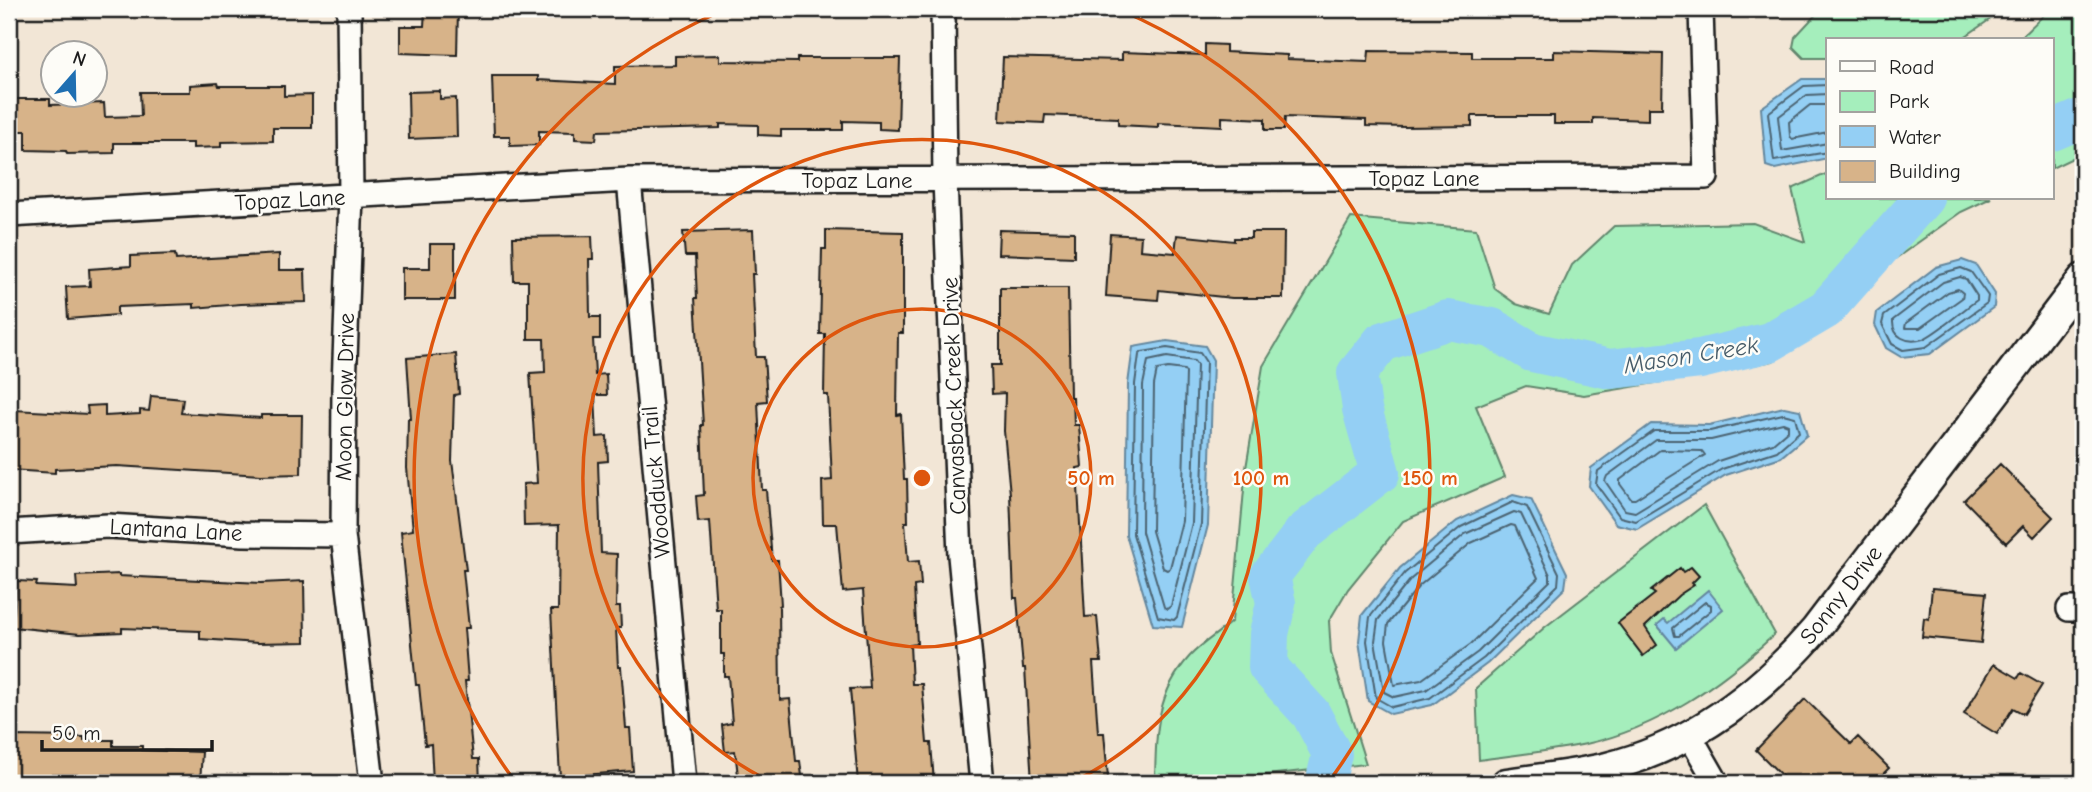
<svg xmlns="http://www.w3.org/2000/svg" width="2092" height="792" font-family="'Comic Neue',sans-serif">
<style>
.green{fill:#a5eebc;stroke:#60856c;stroke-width:2}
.water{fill:#94cff4;stroke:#64879e;stroke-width:2}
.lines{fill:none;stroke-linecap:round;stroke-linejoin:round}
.shore{stroke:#4c6472;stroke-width:2}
.river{stroke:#94cff4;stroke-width:40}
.building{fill:#d7b389;stroke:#1c1c1c;stroke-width:2}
.minor-casing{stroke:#1c1c1c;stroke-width:28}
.tertiary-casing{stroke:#1c1c1c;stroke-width:33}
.minor{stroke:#fdfcf7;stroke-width:23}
.tertiary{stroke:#fdfcf7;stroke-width:28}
.ring{fill:none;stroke:#de560d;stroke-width:3.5}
.labels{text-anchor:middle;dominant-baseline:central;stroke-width:5;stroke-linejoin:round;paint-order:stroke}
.street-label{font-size:23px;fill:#1c1c1c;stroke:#fdfcf7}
.water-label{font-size:24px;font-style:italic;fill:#465b68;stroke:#fdfcf7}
.centre{fill:#de560d;stroke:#fdfcf7;stroke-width:3.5}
.ring-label{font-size:21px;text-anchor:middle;font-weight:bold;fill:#de560d;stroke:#fdfcf7;stroke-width:5;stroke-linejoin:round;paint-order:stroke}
</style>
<rect width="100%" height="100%" fill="#f2e6d6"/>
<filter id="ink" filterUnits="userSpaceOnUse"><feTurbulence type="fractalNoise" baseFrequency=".0143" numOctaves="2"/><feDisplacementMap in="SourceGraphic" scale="14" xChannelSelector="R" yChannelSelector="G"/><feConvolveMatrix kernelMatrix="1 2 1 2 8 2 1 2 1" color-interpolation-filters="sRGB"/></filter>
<g filter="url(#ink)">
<path class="green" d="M1821,9H2005L1960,40H1828V58H1804L1793,47L1795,37Z
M2050,9H2083V153L2052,168V40H2018Z
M1828,173V198H1991L1961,212L1885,266L1811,336L1773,361L1709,374L1584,395L1526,386L1476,406L1505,477L1403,521L1348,589L1329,621L1331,653L1366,764L1196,783H1163L1155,780C1156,733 1156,693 1190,656C1202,643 1219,633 1232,621L1246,468L1263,366L1351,218L1476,229L1495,289L1516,304L1549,314L1572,265L1614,226L1753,223L1805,242L1792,189Z
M1704,505L1775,634C1721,684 1659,728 1586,744C1551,751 1514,755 1479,760L1476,688L1545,627Z"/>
<path class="water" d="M1802,79H1828V158L1775,169L1766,166L1761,108Z
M1962,260L1976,265L1995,294L1994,307L1930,354L1901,357L1886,348L1875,325L1877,312L1936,267Z
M1167,341L1205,346L1213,360L1208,525L1182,627L1153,625L1126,535L1128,384L1133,347Z
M1784,407L1800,410L1807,435L1781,457L1726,475L1637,529L1616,524L1589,486L1591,468L1651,424L1709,425Z
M1513,495L1531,499L1567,573L1565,588L1488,663L1432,705L1391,714L1368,701L1359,641L1362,615L1400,568L1457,521Z
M1708,590L1723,609L1676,648L1657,625L1664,619L1668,623Z"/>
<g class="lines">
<path class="shore" d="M1828,85L1804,86L1768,113L1774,161L1828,152
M1828,94L1807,95L1778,117L1782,151L1828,143
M1828,105H1810L1789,122L1790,136L1792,139L1828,132
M1961,268L1971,272L1988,296L1987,303L1926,347L1903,350L1892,344L1882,324L1884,316L1939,274Z
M1960,277L1966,279L1977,296V300C1964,309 1936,334 1923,339C1907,344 1892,337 1893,320L1943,282Z
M1958,289L1963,293L1962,298L1920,328H1905L1906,323L1948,292Z
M1167,348L1200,353L1206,362L1201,524L1177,617L1174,620L1158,617L1133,534L1135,384L1139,355L1142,352Z
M1167,357L1194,361L1197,365L1192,523L1171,606L1167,609L1164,607L1142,532L1143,385L1148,361Z
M1168,368L1184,370L1186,373L1182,521L1170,568L1167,570L1163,568L1152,531L1154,385L1157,370Z
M1783,414L1795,417L1799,432L1777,451L1722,469L1636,521L1620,517L1596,484L1598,471L1654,431H1710Z
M1783,423L1788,425V430L1773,443L1718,461L1635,512L1625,510L1605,481L1607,476L1656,440H1711Z
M1660,450L1702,451L1705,455L1635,499H1631L1620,484V480Z
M1513,502L1527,507L1559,573L1558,585L1484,658L1430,698L1392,707L1376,698L1367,641L1370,617L1405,573L1461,527Z
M1514,512L1521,514L1550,575V581L1478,652L1426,690L1394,697L1384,692L1375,641L1378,620L1411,579L1465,534Z
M1511,525L1515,526L1538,578L1471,644L1421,680L1394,685L1386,641L1388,624L1419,586L1471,543Z
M1705,602L1711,605V610L1679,636H1675L1673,628Z"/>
<path class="river" d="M2052,131L2083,118
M1327,775L1332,754L1311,714L1268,667L1269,634L1276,603L1270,576L1304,532L1380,473L1362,409L1357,373L1382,342L1448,320L1492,328L1532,352L1610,369L1700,359L1770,342L1826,309L1924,198"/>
</g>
<path class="building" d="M425,9H458L457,55L400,53V26H424Z
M1205,44L1226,45V52L1287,55V59L1368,62L1369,51L1472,52V58H1554V51L1663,54L1662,108H1648V120L1593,118V124H1554V116H1472V126L1405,127L1366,126V120L1285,117L1284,130H1265V119L1222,117V126L1158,123V127L1118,125V118L1045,115L1044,123L1000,121L1003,57L1122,60V52L1205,55Z
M720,55V61L797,62V58H900L898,130L879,129V122L843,121V130H781V136L758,135V125L720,124V128L597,131L596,140L575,139V132L539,131V145L510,146V136H494L492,76H538V80L615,84V66L675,65V56Z
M218,83L219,86H284V96L312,95V128H273V141L221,142V147L193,148V143H114V153L67,154L66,151L26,150V131H9V99H50V105L104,103L105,117L141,116L140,92H190V85Z
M440,91V99L456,98L457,137L409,139L408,92Z
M753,230L755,274H752L756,357H764L767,401L758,402L762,490H766L772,560H778L781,605L779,606L780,700L790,699L796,761H800L803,783H739L735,751L725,752L722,725L732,723L728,676H724V654H721V609H716L710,521L698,522L696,496L704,495L701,425H703L695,298H697L695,256H685L683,232Z
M826,230L903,232V333H898L897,415L901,414L904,479H907L908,522H905L908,562L919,561L921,585L914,586L917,644L910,645L912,684H922L927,743H931L934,783H858L850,689L870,688L863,590L843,592L837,524H823L822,481L832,480L828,395H824L825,334H820L822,249H826Z
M999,230L1074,232V257L998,254Z
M1251,232H1284L1283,298H1232L1159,290L1158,300L1106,296L1110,234L1141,236L1140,250L1175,253L1177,235L1234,241V238H1251Z
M592,236L593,259H589L590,317H600V339H593L595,375L606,374L607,395H595L597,437L607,436L608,461L598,462L601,553L617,554L616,607H620L621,628H616L618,667H621L626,728H630L633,771L560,777L551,610H558L559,525L524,526L523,484L537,483L530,373L545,372L544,339H528V281H514L513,237Z
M430,244H455V300H402V268H430Z
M175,254L176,260L279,254V270H305L306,302L241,304L194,308V304L117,307V315L68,319L66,287L90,286L89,269L131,266V256Z
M1000,288H1068L1070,397H1073L1074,425H1079L1082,467L1077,468L1085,617L1097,616L1101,662H1093L1098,733H1104L1108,778L1032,783L1025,668H1023L1017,598H1014L1010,494L1004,431L1005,393L992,394L991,365H1000Z
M456,354L459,394L454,395L452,461L466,570H463L469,628H464L468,681H465L473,759H479L480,783H433L431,744L425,745L419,685H416L401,532L413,530L407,468L408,419H411L407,358Z
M151,396L183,399L181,413L261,418V415H302L301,474L261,475L117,466L55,469V473L10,470L14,410L88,414L87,406L105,405V416L140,414V410L149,411Z
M2000,464L2053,517L2034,537L2023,526L2006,543L1964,500Z
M1691,567L1699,576L1692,583L1694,585L1679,595L1645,627L1657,645L1643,656L1618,623L1655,594L1651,591L1680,568L1683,572Z
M119,574V576L261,583L304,581L305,642L258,643L200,639V631L122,628V632L80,634L13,627L17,581L37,582L36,586L77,588L76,576Z
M1932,588L1986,593L1981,643L1922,637L1924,618L1929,619Z
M1994,664L2018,678L2021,673L2042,685L2024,714L2013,708L1997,734L1964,714Z
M1805,699L1851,744L1858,737L1889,768L1874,783H1789L1756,750Z
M9,736L84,737V740H113V746H142V750L202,752L200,783H9Z"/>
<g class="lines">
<defs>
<path id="minor" d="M349,9L351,196L344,387L343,535L372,783
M943,9L945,180L960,556L982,783
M629,180L684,783
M9,215L629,180L1706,177L1701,9
M9,532L108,526L243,534L343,535
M2069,609H2083
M1690,736L1717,783"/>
<path id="tertiary" d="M1506,783C1540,778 1574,775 1607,767C1692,746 1759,695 1815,630L2083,278"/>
</defs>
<use href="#minor" class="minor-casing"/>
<use href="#tertiary" class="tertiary-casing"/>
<use href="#minor" class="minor"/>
<use href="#tertiary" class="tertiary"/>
</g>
</g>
<g class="ring">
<circle cx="922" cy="478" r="169"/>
<path d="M773 783A339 339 0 1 1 1071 783"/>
<path d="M514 780A508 508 0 0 1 724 10M1120 10A508 508 0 0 1 1330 780"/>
</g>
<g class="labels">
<g class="street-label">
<text x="1424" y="178">Topaz Lane</text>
<text x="857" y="180">Topaz Lane</text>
<text transform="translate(290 200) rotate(-3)">Topaz Lane</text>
<text transform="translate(954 396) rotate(-92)">Canvasback Creek Drive</text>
<text transform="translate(345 397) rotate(-89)">Moon Glow Drive</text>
<text transform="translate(656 482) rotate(-95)">Woodduck Trail</text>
<text transform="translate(176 530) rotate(3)">Lantana Lane</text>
<text transform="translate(1841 595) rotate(-52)">Sonny Drive</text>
</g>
<g class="water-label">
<text transform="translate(1691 355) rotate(-9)">Mason Creek</text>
</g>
</g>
<circle cx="922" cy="478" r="10" class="centre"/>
<g class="ring-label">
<text x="1091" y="485">50 m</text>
<text x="1261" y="485">100 m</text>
<text x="1430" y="485">150 m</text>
</g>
<rect width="2092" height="792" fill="none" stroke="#fdfcf7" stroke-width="35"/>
<rect x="18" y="18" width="2057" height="757" fill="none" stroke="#1c1c1c" stroke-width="2.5" filter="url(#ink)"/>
<rect x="1826" y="38" width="228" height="161" fill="#fdfcf7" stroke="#a3a29f" stroke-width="2"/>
<rect x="1840" y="61" width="35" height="10" fill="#fdfcf7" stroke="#a3a29f" stroke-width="2"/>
<text x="1889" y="74" font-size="21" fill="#1c1c1c">Road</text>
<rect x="1840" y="91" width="35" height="21" fill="#a5eebc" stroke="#a3a29f" stroke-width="2"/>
<text x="1889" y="108" font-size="21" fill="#1c1c1c">Park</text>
<rect x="1840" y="126" width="35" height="21" fill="#94cff4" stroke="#a3a29f" stroke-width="2"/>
<text x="1889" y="144" font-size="21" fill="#1c1c1c">Water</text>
<rect x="1840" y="161" width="35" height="21" fill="#d7b389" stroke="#a3a29f" stroke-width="2"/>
<text x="1889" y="178" font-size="21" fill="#1c1c1c">Building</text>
<g transform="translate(74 74) rotate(20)"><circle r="33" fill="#fdfcf7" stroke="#a3a29f" stroke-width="2"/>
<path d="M0-5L12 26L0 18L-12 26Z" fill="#1f6fb2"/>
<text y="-10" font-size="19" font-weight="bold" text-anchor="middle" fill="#1c1c1c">N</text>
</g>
<path d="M42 740v10h170v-10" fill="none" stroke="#1c1c1c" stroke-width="3.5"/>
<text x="52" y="740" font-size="21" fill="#1c1c1c" stroke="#fdfcf7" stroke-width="5" paint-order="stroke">50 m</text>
</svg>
